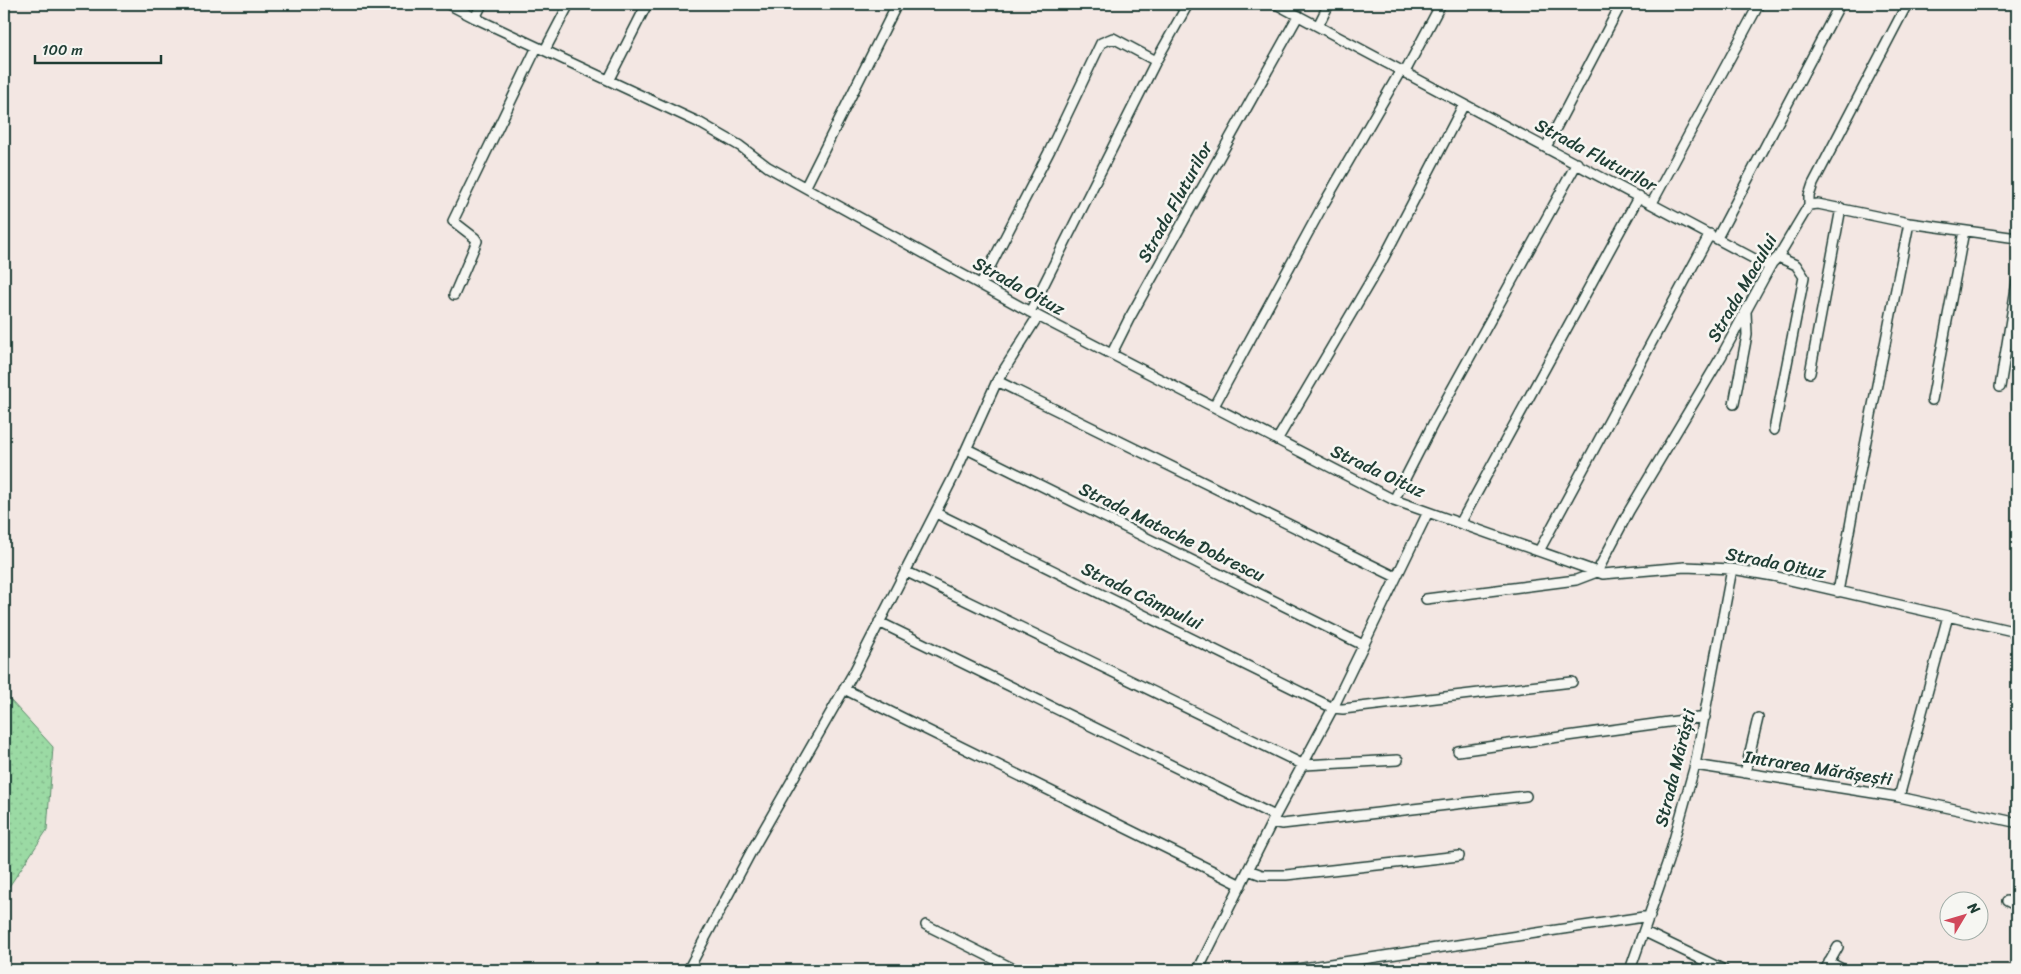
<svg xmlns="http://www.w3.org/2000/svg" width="2021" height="974" font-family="Sriracha,sans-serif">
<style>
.grass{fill:url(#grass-dots);stroke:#5d8c6c}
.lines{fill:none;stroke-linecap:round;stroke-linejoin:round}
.street-casing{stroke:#1f3d34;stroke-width:12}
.street{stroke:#f6f6f2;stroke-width:9}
.labels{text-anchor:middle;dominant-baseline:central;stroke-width:5;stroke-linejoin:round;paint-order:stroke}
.street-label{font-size:18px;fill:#1f3d34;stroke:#f6f6f2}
</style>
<defs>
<pattern id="grass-dots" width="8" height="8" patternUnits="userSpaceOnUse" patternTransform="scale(1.25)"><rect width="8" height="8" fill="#9bdaa4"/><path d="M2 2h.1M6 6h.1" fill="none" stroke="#85bc8e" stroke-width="1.8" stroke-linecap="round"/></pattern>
</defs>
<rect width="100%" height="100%" fill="#f3e7e3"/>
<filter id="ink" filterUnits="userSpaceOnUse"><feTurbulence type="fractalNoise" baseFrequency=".02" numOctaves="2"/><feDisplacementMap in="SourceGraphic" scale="10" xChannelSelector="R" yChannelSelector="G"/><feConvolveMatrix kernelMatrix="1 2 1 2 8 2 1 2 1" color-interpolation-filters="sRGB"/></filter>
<g filter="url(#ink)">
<path class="grass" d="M4,697L11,701L53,747L47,830L4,894Z"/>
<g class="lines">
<defs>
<path id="street" d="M448,4L475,18L700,123L740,146L768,167L1030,312L1394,500L1603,574L1685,567L1732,569L1773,576L2017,632
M1177,4L1186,8
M1276,4L1764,264L1772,263
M475,18L482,4
M1318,26L1329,4
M545,50L569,4
M1405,72L1441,4
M609,79L647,4
M1546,147L1621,4
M806,186L897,4
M1652,203L1759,4
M1809,205V196L1813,184L1907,4
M1717,238L1840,4
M981,284L1050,150L1101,43L1113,38L1156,61
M454,295L477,241L475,238L453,221L537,47
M1030,312L1156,61L1188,4
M1112,353L1129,319L1298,16
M1810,373L1841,208
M997,381L1396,577
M2000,387L2017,282
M1932,400L1964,231
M1734,404L1747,335L1746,312
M1214,406L1322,207L1401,70
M1774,430L1804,277L1796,265L1778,257
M1277,440L1381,263L1464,104
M967,449L1363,645
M1394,500L1435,420L1577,163
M936,513L1333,708L1343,709L1572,682
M1461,522L1639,196
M1539,551L1710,234
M905,571L1304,765L1398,760
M1838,592L1861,466L1909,223
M1426,599L1576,580L1597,572L1629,511L1721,357L1772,263L1778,257L1809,205L1818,204L1909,223L2017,238
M879,622L1275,816
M844,689L1241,885
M1458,751L1705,717
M1695,765L1899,797L2014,822
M1745,773L1758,718
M1899,797L1948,616
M1272,822L1282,824L1526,796
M1248,870L1262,875H1286L1459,856
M2007,901L2017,906
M926,925L1016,970
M1645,932L1724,970
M1829,962L1844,970
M688,970L751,852L854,672L955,474L997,381L1038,316
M1198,970L1272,822L1333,708L1428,512
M1290,970L1650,916
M1630,970L1668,861L1695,765L1732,569
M1825,970L1838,947"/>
</defs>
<use href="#street" class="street-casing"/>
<use href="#street" class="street"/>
</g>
</g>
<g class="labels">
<g class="street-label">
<text transform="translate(1596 155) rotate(28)">Strada Fluturilor</text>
<text transform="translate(1175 202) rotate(-61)">Strada Fluturilor</text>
<text transform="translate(1019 286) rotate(29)">Strada Oituz</text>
<text transform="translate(1742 288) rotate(-60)">Strada Macului</text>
<text transform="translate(1378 471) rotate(25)">Strada Oituz</text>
<text transform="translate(1172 532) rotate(26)">Strada Matache Dobrescu</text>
<text transform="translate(1776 563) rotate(11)">Strada Oituz</text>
<text transform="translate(1142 596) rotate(26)">Strada Câmpului</text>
<text transform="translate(1675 768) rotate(-76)">Strada Mărăști</text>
<text transform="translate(1818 768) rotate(9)">Intrarea Mărășești</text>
</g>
</g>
<rect width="2021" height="974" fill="none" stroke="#f6f6f2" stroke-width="20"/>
<rect x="10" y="10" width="2001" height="954" fill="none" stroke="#1f3d34" stroke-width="2" filter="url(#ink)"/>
<g transform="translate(1964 916) rotate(52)"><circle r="24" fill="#f6f6f2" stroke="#a0aca6"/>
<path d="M0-4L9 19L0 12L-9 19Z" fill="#d1495b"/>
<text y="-8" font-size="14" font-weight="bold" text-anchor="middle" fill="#1f3d34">N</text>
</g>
<path d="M35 55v8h126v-8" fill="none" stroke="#1f3d34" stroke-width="2.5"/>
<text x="42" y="55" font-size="15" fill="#1f3d34" stroke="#f6f6f2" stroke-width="4" paint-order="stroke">100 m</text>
</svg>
